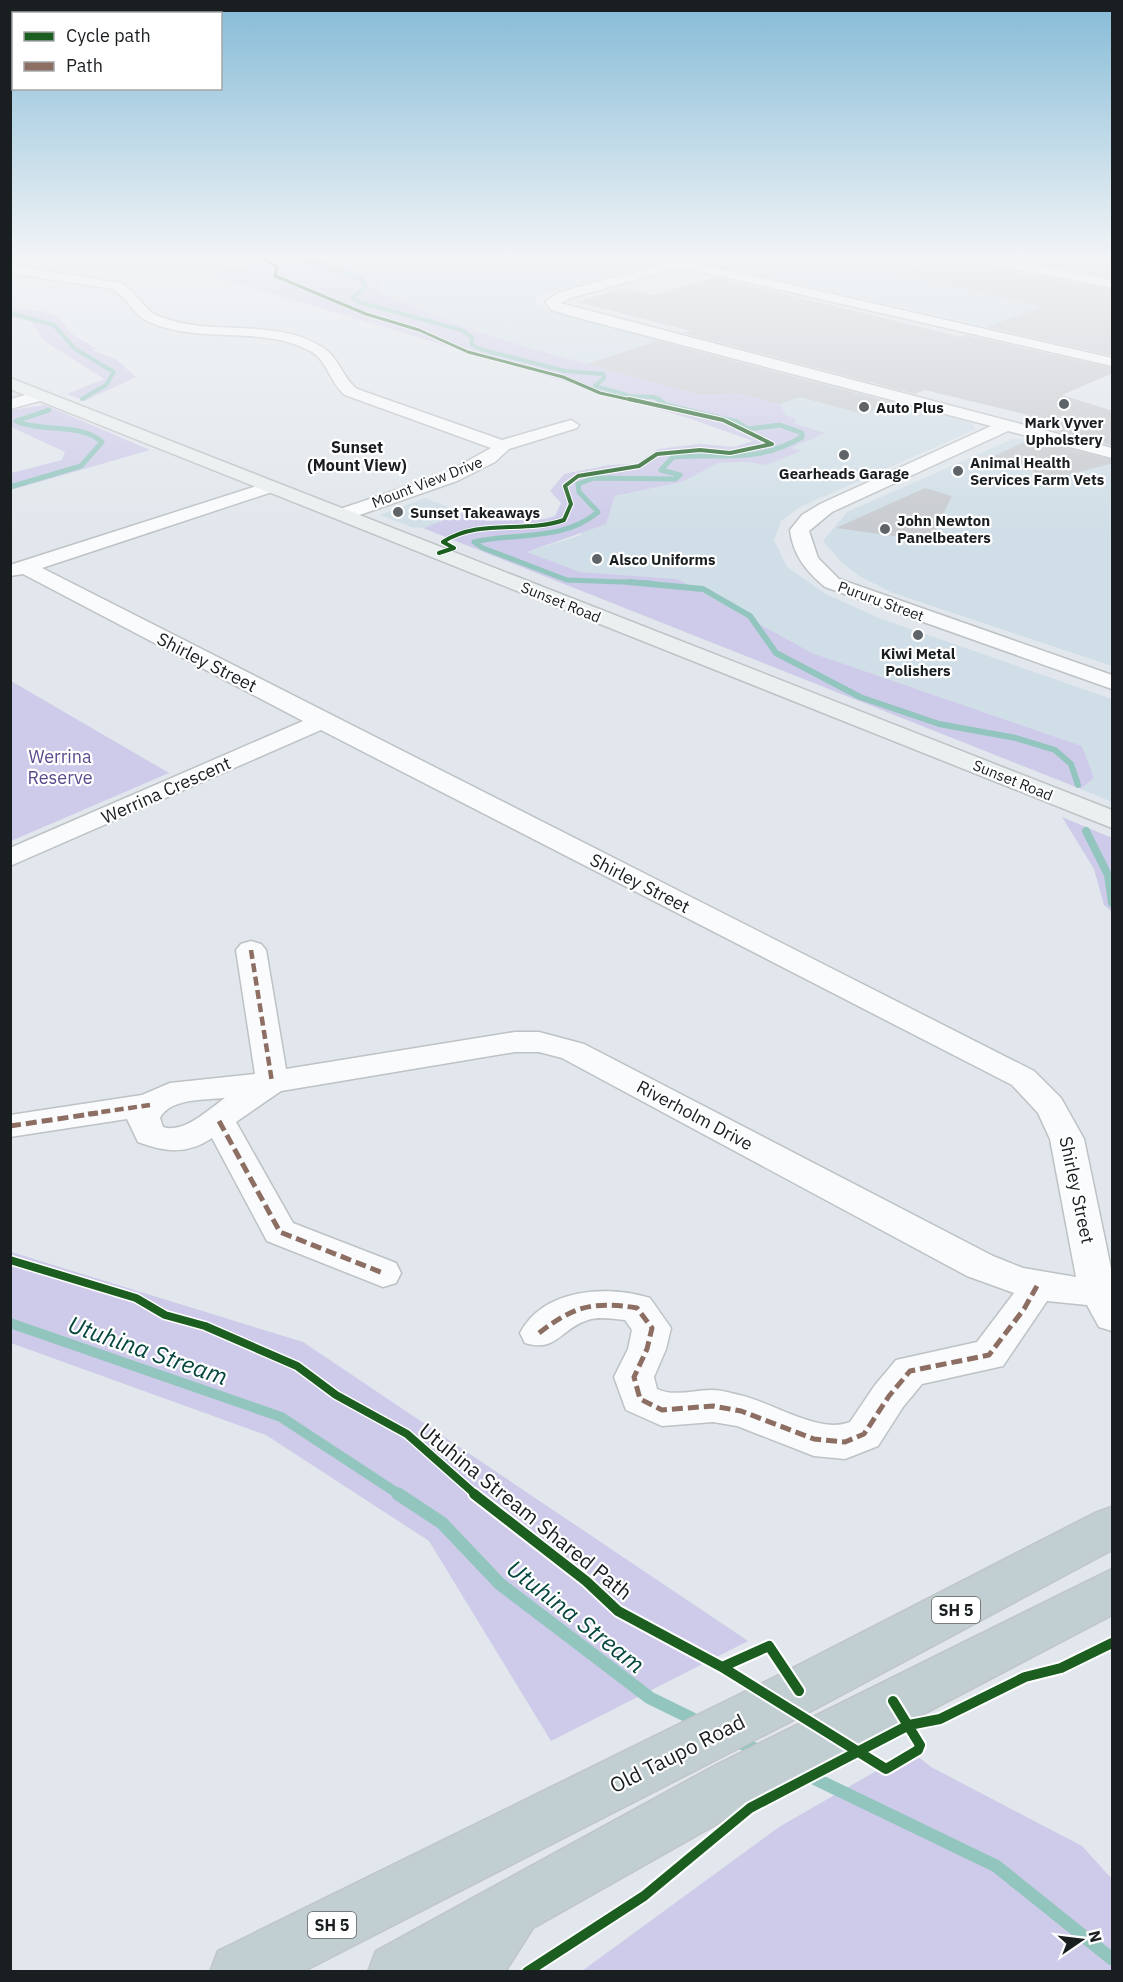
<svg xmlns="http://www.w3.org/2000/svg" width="1123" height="1982" font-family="'IBM Plex Sans',sans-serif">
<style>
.built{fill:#d0dee7}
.green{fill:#cdcbe9}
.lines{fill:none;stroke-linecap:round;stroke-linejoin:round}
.stream-far5{stroke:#91c5bd;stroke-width:4}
.stream-far4{stroke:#91c5bd;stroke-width:5}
.stream-far3{stroke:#91c5bd;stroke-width:6}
.stream-far2{stroke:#91c5bd;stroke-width:8}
.stream-far1{stroke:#91c5bd;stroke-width:10}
.stream{stroke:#91c5bd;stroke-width:13}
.building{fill:#c7cace}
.street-casing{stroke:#bdc2c5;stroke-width:3}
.secondary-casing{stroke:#bdc2c5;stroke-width:3}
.highway-casing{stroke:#c2c5c7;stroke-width:3}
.street{fill:#fafbfc;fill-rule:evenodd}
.secondary{fill:#eaefef;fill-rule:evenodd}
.highway{fill:#c2cfd2;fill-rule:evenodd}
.quiet-far1{stroke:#8d6e63;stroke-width:4.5;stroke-dasharray:9 4.5;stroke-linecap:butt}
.quiet{stroke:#8d6e63;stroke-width:5;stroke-dasharray:11 5;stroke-linecap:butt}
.cycleway-far3-casing{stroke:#fff;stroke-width:4.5}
.cycleway-far2-casing{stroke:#fff;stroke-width:6}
.cycleway-far1-casing{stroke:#fff;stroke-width:11}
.cycleway-casing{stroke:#fff;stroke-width:14}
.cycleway-far3{stroke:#1b5e20;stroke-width:3}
.cycleway-far2{stroke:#1b5e20;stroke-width:4}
.cycleway-far1{stroke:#1b5e20;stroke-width:8}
.cycleway{stroke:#1b5e20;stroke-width:10}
.poi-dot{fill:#5f6468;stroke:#fff;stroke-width:2}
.labels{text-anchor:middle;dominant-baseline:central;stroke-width:4.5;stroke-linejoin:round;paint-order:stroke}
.far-poi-label{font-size:15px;font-weight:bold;fill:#191e21;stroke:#fff;text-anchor:start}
.far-street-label{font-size:15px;fill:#191e21;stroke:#fff}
.far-neighbourhood-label{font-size:16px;font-weight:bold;fill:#191e21;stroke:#fff}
.shield{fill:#fff;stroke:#5e6264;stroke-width:1.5}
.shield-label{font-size:16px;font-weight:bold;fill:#191e21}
.street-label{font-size:18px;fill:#191e21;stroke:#fff}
.park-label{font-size:18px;fill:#5a4b8c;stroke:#fff}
.near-street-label{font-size:21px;fill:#191e21;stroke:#fff}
.near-water-label{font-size:24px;font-style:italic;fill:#05473f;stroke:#fff}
</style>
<rect width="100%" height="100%" fill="#e1e7ec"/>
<path class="built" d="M324,258H676L535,296L537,307L972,423L976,429L800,507L781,521L774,540L787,567L826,594L879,618L1112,699V802L1081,789L1094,778L1082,746L812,653L678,579L580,572L526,552L579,536L615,496L682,482L718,463L749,462L766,465L800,451L790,448L824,433L792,423L786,415L739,393L700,395L529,348L467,327L379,292L383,274Z
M743,258H961L1112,288V354L723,267L722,263Z
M1013,439H1028L1112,462V666L893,593L861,577L842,563L823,541L847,512Z
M425,498L464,513L423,528L411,527L380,515Z"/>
<path class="green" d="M225,258H324L383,274L379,292L466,327L529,348L700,395L739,393L780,404L786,415L797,420L793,423L825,433L791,448L801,451L766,465L749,462L718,463L682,482L615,496L606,524L527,552L580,572L678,579L812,653L1082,746L1094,778L1081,789L423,528L464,513L487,521L545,519L555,516L561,503L550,491L564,474L609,465L636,464L658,449L700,444L734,447L753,441L691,419L206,274L249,264Z
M11,308L42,311L58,317L72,334L97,349L91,350L116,359L136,377L85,401L67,394L104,379L43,340L30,321L11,318Z
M45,405L150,450L11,490V473L62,460L65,452L11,427V410Z
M11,681L169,773L11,841Z
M1062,817L1112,838V912L1104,905L1094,869Z
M11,1252L303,1342L748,1641L551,1741L429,1541L266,1435L11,1343Z
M911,1751L931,1767L1082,1846L1112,1879V1971H582L779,1827Z"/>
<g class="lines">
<path class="stream-far5" d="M303,258L362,279L365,287L352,298L359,302L461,330L472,337V345L483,350L565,371L603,374L604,378L595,386L630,396L654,397L660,401
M10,313L54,325L75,349L114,372L106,385L82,399"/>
<path class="stream-far4" d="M10,487L81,466L102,442C79,422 43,433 16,421L49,410
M650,583L567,580L483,548L474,542C517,532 562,542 598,512L579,492L578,484L594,478L675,479L680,475L661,470L673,457C722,453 757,464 802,437V433L780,425L748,429L737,422L666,405L658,399"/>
<path class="stream-far3" d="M629,582L703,589L750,616L776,653L860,697L939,724L1016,738L1055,750L1071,764L1078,785"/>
<path class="stream-far2" d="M1086,831L1108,875L1112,903"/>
<path class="stream-far1" d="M10,1323L281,1417L400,1495"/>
<path class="stream" d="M398,1494L442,1523L500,1584L650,1698L699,1722
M735,1740L761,1752
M797,1770L996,1866L1112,1959"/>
</g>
<path class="building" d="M1024,258H1113V278L1023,261Z
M942,259L1113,290V356L987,327L1043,306L894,274Z
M715,277L961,337L966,335L1113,368V373L1062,395L1113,411V446L1052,430L1059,426L1024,416L1028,415L925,390L915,394L683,333L691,331L577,302L624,288L653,295Z
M658,341L893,403L863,414L800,397L780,404L739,393L700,395L587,364Z
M1031,439L1113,460V463L1056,478L988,459Z
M925,488L952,496L930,541L836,528Z"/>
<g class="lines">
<defs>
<path id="street" d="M687,258H706L696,263L1112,358V366L681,267L570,298L560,303L1112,448V458L1008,431L832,512L809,531L818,558L839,579L1112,675V689L825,587C806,571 793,555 790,530L802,515L820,504L991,426L575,317L552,310L545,302L560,292Z
M975,258H998L1112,280V288L981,262Z
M10,265L120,283C137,291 143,311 161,317C213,337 273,317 322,347C338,356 342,377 357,389L502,440L571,420L579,425L577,428L509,449L495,462L457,481L351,518H337L335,514L337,510L444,474L491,448L345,395C331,384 327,361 312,352C262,324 201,345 149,322C133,315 128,297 112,289L10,273Z
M41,391L49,396L47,399L10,409V399Z
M269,482L278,487L275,491L42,568L1034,1071L1061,1098L1084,1139L1112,1273V1331L1099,1327L1087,1305L1047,1301L1003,1366L922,1384L903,1407L878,1446L845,1459L814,1456L737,1426L713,1422L662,1426L626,1410L614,1377L628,1349L632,1330L625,1320C614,1319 599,1316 588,1320C561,1328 557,1353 525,1343L520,1333C544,1288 607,1285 650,1298L671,1328L666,1349L654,1377L657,1389C674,1397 693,1390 712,1390C721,1390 731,1393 739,1395C770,1401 819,1435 850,1422L875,1385L896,1360L977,1342L1014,1293L967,1276L562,1058L539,1052H515L281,1091L236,1122L293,1223L396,1263L401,1273L396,1283L383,1287L267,1241L212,1138C187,1155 165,1152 138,1142L127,1119L10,1137V1115L142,1095L170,1083L255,1074L236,950L241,944L251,941L261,944L266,950L286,1069L515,1032H539L584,1044L993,1256L1023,1268L1076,1277L1050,1139L1038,1113L1012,1085L321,730L10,866V848L303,721L23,574L10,576V565ZM225,1098C209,1109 184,1134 163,1127L160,1118C170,1098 205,1100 225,1098Z"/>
<path id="secondary" d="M10,378L1112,810V828L10,389Z"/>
<path id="highway" d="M1112,1507V1550L817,1708L302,1972H210L218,1951L781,1674L1095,1513Z
M1112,1569V1615L754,1803L533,1928L505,1972H368L376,1951L716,1765Z"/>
</defs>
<use href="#street" class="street-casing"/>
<use href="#secondary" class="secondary-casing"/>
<use href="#highway" class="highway-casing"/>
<use href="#street" class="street"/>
<use href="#secondary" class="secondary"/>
<use href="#highway" class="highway"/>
<path class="quiet-far1" d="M251,950L272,1082
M88,1114L150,1105"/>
<path class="quiet" d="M219,1121L280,1232L383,1273
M10,1126L98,1113
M539,1333C574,1306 593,1301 637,1308L652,1328L647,1349L634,1377L640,1399L662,1410L713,1406L741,1411L814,1439L845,1442L864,1434L889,1396L910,1371L989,1355L1024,1309L1037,1286"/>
<defs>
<path id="cycleway-far3" d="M262,258L277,267L275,276L366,314L419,330L468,352L563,377L600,393L636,401"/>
<path id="cycleway-far2" d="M439,553L454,548L443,542C480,518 524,534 564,520L571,504L565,486L578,476L639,466L657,454L700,450L730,453L772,444L723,420L629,399"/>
<path id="cycleway-far1" d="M10,1260L136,1298L165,1315L205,1326L297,1366L336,1395L407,1434L476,1495"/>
<path id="cycleway" d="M474,1494L586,1581L618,1611L722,1667L886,1769L918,1750L920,1745L893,1701
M722,1667L769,1646L799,1691
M527,1972L644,1896L750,1808L909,1725L940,1719L1025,1677L1061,1668L1112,1643"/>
</defs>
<use href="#cycleway-far3" class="cycleway-far3-casing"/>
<use href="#cycleway-far2" class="cycleway-far2-casing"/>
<use href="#cycleway-far1" class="cycleway-far1-casing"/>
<use href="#cycleway" class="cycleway-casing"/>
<use href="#cycleway-far3" class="cycleway-far3"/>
<use href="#cycleway-far2" class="cycleway-far2"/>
<use href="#cycleway-far1" class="cycleway-far1"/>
<use href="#cycleway" class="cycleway"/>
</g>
<linearGradient id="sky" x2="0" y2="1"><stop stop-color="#85bbd7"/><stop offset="0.48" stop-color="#f2f4f6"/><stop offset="1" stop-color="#f2f4f6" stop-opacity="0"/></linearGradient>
<rect width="1123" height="535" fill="url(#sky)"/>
<g class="poi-dot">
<circle cx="1064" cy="404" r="6"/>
<circle cx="864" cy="407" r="6"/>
<circle cx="844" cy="455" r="6"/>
<circle cx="958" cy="471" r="6"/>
<circle cx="398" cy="512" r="6"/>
<circle cx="885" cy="529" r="6"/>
<circle cx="597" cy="559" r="6"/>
<circle cx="918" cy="635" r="6"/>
</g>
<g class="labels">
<g class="far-poi-label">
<text x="876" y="407">Auto Plus</text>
<text x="1064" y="422" text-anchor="middle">Mark Vyver<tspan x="1064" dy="17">Upholstery</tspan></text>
<text x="970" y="462">Animal Health<tspan x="970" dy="17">Services Farm Vets</tspan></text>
<text x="844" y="473" text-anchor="middle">Gearheads Garage</text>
<text x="410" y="512">Sunset Takeaways</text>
<text x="897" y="520">John Newton<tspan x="897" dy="17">Panelbeaters</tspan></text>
<text x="609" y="559">Alsco Uniforms</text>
<text x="918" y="653" text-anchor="middle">Kiwi Metal<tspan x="918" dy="17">Polishers</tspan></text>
</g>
<g class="far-street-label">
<text transform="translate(427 482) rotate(-21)">Mount View Drive</text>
<text transform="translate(881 601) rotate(20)">Pururu Street</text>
<text transform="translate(561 602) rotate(22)">Sunset Road</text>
<text transform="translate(1013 780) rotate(22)">Sunset Road</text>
</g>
<g class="far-neighbourhood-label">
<text x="357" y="447">Sunset<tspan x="357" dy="18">(Mount View)</tspan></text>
</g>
<g class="shield">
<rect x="932" y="1597" width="48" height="26" rx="4.5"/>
<rect x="308" y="1912" width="48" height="26" rx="4.5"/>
</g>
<g class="shield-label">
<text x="956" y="1610">SH 5</text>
<text x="332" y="1925">SH 5</text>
</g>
<g class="street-label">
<text transform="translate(207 662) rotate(27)">Shirley Street</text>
<text transform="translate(166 790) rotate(-24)">Werrina Crescent</text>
<text transform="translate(640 883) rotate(27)">Shirley Street</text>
<text transform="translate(695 1115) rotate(28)">Riverholm Drive</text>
<text transform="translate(1077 1190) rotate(78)">Shirley Street</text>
</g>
<g class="park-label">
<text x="60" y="756">Werrina<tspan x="60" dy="21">Reserve</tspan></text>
</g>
<g class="near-street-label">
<text transform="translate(526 1511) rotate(39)">Utuhina Stream Shared Path</text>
<text transform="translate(677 1753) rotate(-27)">Old Taupo Road</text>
</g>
<g class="near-water-label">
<text transform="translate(148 1350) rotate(19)">Utuhina Stream</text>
<text transform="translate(576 1616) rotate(38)">Utuhina Stream</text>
</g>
</g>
<rect width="1123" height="1982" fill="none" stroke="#191e21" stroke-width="24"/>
<rect x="12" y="12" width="210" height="78" fill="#ffffff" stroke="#a3a5a6" stroke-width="1.5"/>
<rect x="24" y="32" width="30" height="9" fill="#1b5e20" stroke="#a3a5a6" stroke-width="1.5"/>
<text x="66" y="42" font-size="18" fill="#191e21">Cycle path</text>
<rect x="24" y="62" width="30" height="9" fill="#8d6e63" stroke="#a3a5a6" stroke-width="1.5"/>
<text x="66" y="72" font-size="18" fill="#191e21">Path</text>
<g transform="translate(1081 1940) rotate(76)" stroke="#ffffff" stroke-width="4.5" paint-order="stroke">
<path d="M0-4.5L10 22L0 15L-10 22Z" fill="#191e21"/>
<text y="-9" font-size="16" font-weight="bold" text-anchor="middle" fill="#191e21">N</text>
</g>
</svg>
